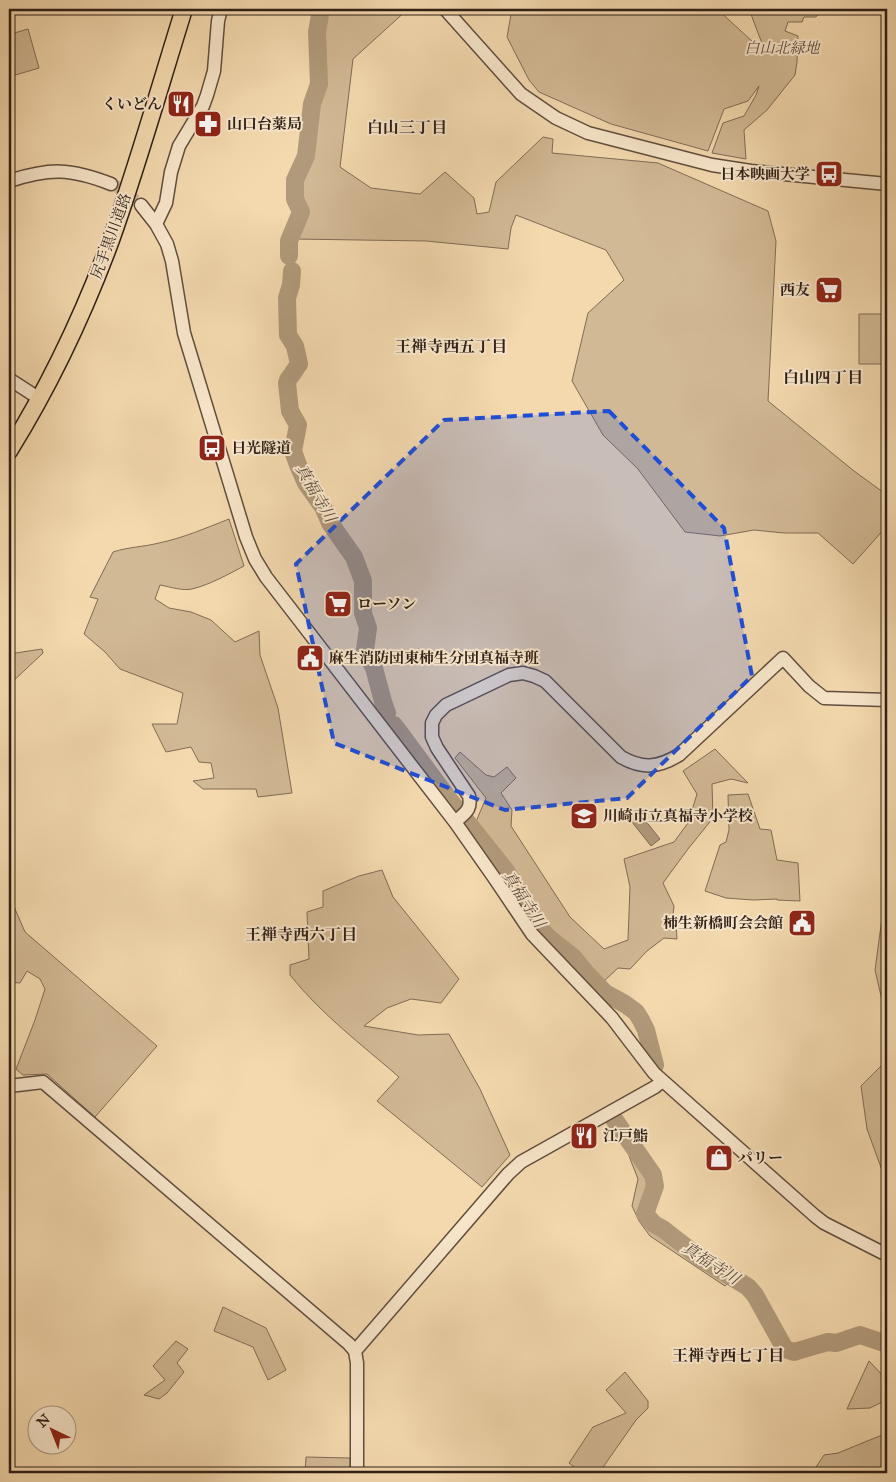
<svg xmlns="http://www.w3.org/2000/svg" width="896" height="1482" font-family="'IM FELL Great Primer','Noto Serif JP',serif">
<style>
.green{fill:#d2b995;stroke:#806c56}
.water{fill:#b19a7b;stroke:#7d6953}
.lines{fill:none;stroke-linecap:round;stroke-linejoin:round}
.river{stroke:#b19a7b;stroke-width:18}
.minor-tunnel{stroke:#ccb491;stroke-width:12;stroke-dasharray:12 6;stroke-linecap:butt}
.minor-casing{stroke:#604e3d;stroke-width:15}
.major-casing{stroke:#2e1f17;stroke-width:19}
.minor{stroke:#f8e6cb;stroke-width:12}
.major{stroke:#f4d9af;stroke-width:16}
.marked{fill:#1d4ed8;fill-opacity:0.2;stroke:#1d4ed8;stroke-width:4;stroke-dasharray:10 6;stroke-linejoin:round}
.labels{text-anchor:middle;dominant-baseline:central;stroke-width:4;stroke-linejoin:round;paint-order:stroke}
.park-label{font-size:15px;font-style:italic;fill:#5f4d3d;stroke:#f8e6cb}
.poi-label{font-size:15px;font-weight:bold;fill:#2e1f17;stroke:#f8e6cb;text-anchor:start}
.street-label{font-size:15px;fill:#2e1f17;stroke:#f8e6cb}
.neighbourhood-label{font-size:16px;font-weight:bold;fill:#2e1f17;stroke:#f8e6cb}
.water-label{font-size:16px;font-style:italic;fill:#5c4a3a;stroke:#f8e6cb}
</style>
<rect width="100%" height="100%" fill="#f4d9af"/>
<filter id="stains"><feTurbulence type="fractalNoise" baseFrequency=".004" numOctaves="4"/><feColorMatrix values="0 0 0 0 .2 0 0 0 0 .09 0 0 0 0 .02 0 0 0 .5 -.17"/></filter>
<radialGradient id="worn" r=".72"><stop offset=".6" stop-color="#630" stop-opacity="0"/><stop offset="1" stop-color="#630" stop-opacity=".3"/></radialGradient>
<path class="green" d="M323,9H408L353,59L340,167L371,188L420,194L445,172L474,198L477,214L489,212L496,182L543,137L553,139L552,153L658,163L768,211L776,241L768,401L854,471L887,495V520L886,527L853,564L818,533H784L754,530L720,536L685,532L638,469L603,435L572,381L588,313L624,280L606,250L516,215L511,228L508,249L426,241L294,239L299,216V184L310,145L316,105L322,81L320,31Z
M512,9H717L766,54L749,9H822L816,17H804L802,22H788L785,31L798,36L797,62L795,75L767,110L744,130L746,159L712,153L723,123L744,116L756,95L759,86L748,101L724,109L708,151L611,124L539,92L529,80L507,37Z
M28,29L39,68L12,76L9,64V32L11,34Z
M859,314H887V364H859Z
M229,519L244,566C229,574 209,585 192,589C182,591 171,587 160,585L155,599L169,608L191,612L211,620L235,642L259,631L260,655L278,708L292,793L258,797L256,789H203L193,781L214,778L211,763L199,762L191,747L166,752L152,724H177L183,693L120,669L105,652L84,634L98,599L90,597L113,552C128,547 143,547 159,543C183,538 206,528 229,519Z
M42,649L43,653L9,685V654Z
M715,749L748,783L731,779L712,784L713,818L688,849L663,883L674,906L672,923H676L677,939L664,938L647,951L630,969L618,968L603,982L592,985L475,824L486,798L455,758L460,752L486,775L494,777L507,767L516,778L501,793L512,810L511,826L570,917L604,949L628,940L630,887L624,859L674,842L688,823L697,794L683,771Z
M748,794L760,829L771,830L777,860L798,863L800,901L777,900V899L753,900L726,898L705,891L720,845L726,842L729,830L728,795Z
M382,870L393,897L459,979L441,1003L411,999L387,1008L364,1026L418,1035L449,1034L480,1089L510,1155L482,1187L377,1101L399,1077C362,1045 321,1014 290,975V965L309,959L307,912L323,907V891L359,876Z
M12,902L25,932L157,1046L95,1117L47,1074L23,1075L16,1069L35,1020L45,989L40,979L27,971L20,983L9,982V908Z
M882,918L887,921V1022L875,970Z
M887,1025V1184L867,1129L861,1086L883,1064Z
M635,1146L654,1180L646,1197L643,1212L647,1220L730,1281L725,1286L650,1236L639,1221L632,1206L638,1179L629,1156Z
M223,1307L266,1328L286,1370L268,1380L253,1347L214,1331Z
M176,1341L188,1349L177,1363L184,1372L167,1393L159,1399L144,1395L165,1380L153,1366Z
M869,1361L887,1380V1402L884,1401L870,1408L847,1409Z
M625,1372L648,1401V1408L636,1420L599,1473H582L569,1463L593,1427L626,1413L606,1390Z
M887,1426V1460L880,1471L871,1473H812L824,1455L838,1453L882,1435Z
M306,1457L350,1458V1473H305Z"/>
<path class="water" d="M637,810L660,839L651,846L628,817Z"/>
<g class="lines">
<path class="river" d="M289,256V241L301,212L295,199V180L306,156L312,104L319,84L317,32L321,9
M292,271L291,285L287,298L288,335L295,346L299,364L288,380L287,383L290,411L298,425L293,451L298,465L306,483L323,507L330,523L354,557L363,581V613L368,628L365,650L374,668L384,705L387,713
M394,725L448,798L506,871L537,925L549,938L573,957L586,973L605,993L625,1004L636,1012L641,1020L646,1030L655,1065
M614,1119L653,1175L655,1186L645,1214L654,1224L663,1229L699,1257L748,1287L755,1295L785,1349L794,1352L814,1346L828,1342L836,1343L860,1335L887,1344"/>
<path class="minor-tunnel" d="M111,184L122,189L141,205"/>
<defs>
<path id="minor" d="M445,9L521,94L556,118L588,133L712,165L751,171L887,184
M9,181C50,168 70,168 111,184
M141,205L156,224L167,244L172,261L184,333L246,537L255,559L266,577L455,822L495,879L532,934L612,1018L654,1073L815,1216L824,1223L887,1255
M156,224L166,203L171,172L179,146L203,106L207,95L214,71L218,21L221,9
M9,379L40,399
M455,822C465,813 472,810 469,796L437,748L432,737V723L436,715L446,705L509,675L523,673L534,676L545,681L621,757C642,769 658,768 679,755L783,658L809,686L824,698L887,700
M9,1086L43,1082L349,1344L355,1351L357,1363V1473
M355,1351L508,1174L521,1162L655,1087L662,1081"/>
<path id="major" d="M9,451C50,385 84,313 111,240C138,164 160,86 184,9"/>
</defs>
<use href="#minor" class="minor-casing"/>
<use href="#major" class="major-casing"/>
<use href="#minor" class="minor"/>
<use href="#major" class="major"/>
</g>
<path class="marked" d="M609,411L724,528L752,676L627,798L505,810L334,743L296,564L444,420Z"/>
<defs>
<symbol id="restaurant-square" viewBox="-11 -11 22 22"><rect x="-9" y="-9" width="18" height="18" rx="4" fill="#8f2418" stroke="#f8e6cb"/><path d="M-5-6h1v4h1v-4h1v4h1v-4h1v5L-1.5 .5V6h-2V.5L-5-1ZM5-6V6H3V1.5H1.5Q1.5-4 5-6Z" fill="#fff"/></symbol>
<symbol id="pharmacy-square" viewBox="-11 -11 22 22"><rect x="-9" y="-9" width="18" height="18" rx="4" fill="#8f2418" stroke="#f8e6cb"/><path d="M-2-6h4v4h4v4h-4v4h-4v-4h-4v-4h4Z" fill="#fff"/></symbol>
<symbol id="bus-square" viewBox="-11 -11 22 22"><rect x="-9" y="-9" width="18" height="18" rx="4" fill="#8f2418" stroke="#f8e6cb"/><path d="M-5-6H5V4H4V6H2V4H-2V6H-4V4H-5ZM-3.5-4V0h7V-4ZM-3.5 1.2v1.5H-2V1.2ZM2 1.2v1.5H3.5V1.2Z" fill="#fff"/></symbol>
<symbol id="supermarket-square" viewBox="-11 -11 22 22"><rect x="-9" y="-9" width="18" height="18" rx="4" fill="#8f2418" stroke="#f8e6cb"/><path d="M-6-5.5h2.5l.6 2H6L4.5 2H-2.5L-4.4-4H-6ZM-1.5 3.2a1.3 1.3 0 1 0 .1 0ZM3 3.2a1.3 1.3 0 1 0 .1 0Z" fill="#fff"/></symbol>
<symbol id="civic-square" viewBox="-11 -11 22 22"><rect x="-9" y="-9" width="18" height="18" rx="4" fill="#8f2418" stroke="#f8e6cb"/><path d="M-.6-6.5H3V-4.5H.6V-3L4-1V1h2V6H-6V1h2V-1L-.6-3ZM-1.2 2.5V6h2.4V2.5Z" fill="#fff"/></symbol>
<symbol id="school-square" viewBox="-11 -11 22 22"><rect x="-9" y="-9" width="18" height="18" rx="4" fill="#8f2418" stroke="#f8e6cb"/><path d="M0-5L7-2L0 1L-7-2ZM-4 1L0 2.5L4 1V4Q0 6-4 4Z" fill="#fff"/></symbol>
<symbol id="shop-square" viewBox="-11 -11 22 22"><rect x="-9" y="-9" width="18" height="18" rx="4" fill="#8f2418" stroke="#f8e6cb"/><path d="M-5-2.5h2.3a2.7 3.5 0 0 1 5.4 0H5L5.5 6h-11ZM-1.5-2.5h3a1.5 2.3 0 0 0-3 0Z" fill="#fff"/></symbol>
</defs>
<g fill-rule="evenodd">
<use href="#restaurant-square" x="165" y="88" width="32" height="32"/>
<use href="#pharmacy-square" x="192" y="108" width="32" height="32"/>
<use href="#bus-square" x="813" y="158" width="32" height="32"/>
<use href="#supermarket-square" x="813" y="274" width="32" height="32"/>
<use href="#bus-square" x="196" y="432" width="32" height="32"/>
<use href="#supermarket-square" x="322" y="588" width="32" height="32"/>
<use href="#civic-square" x="294" y="642" width="32" height="32"/>
<use href="#school-square" x="568" y="800" width="32" height="32"/>
<use href="#civic-square" x="786" y="907" width="32" height="32"/>
<use href="#restaurant-square" x="568" y="1120" width="32" height="32"/>
<use href="#shop-square" x="703" y="1142" width="32" height="32"/>
</g>
<g class="labels">
<g class="park-label">
<text x="782" y="48">白山北緑地</text>
</g>
<g class="poi-label">
<text x="162" y="104" text-anchor="end">くいどん</text>
<text x="227" y="124">山口台薬局</text>
<text x="810" y="174" text-anchor="end">日本映画大学</text>
<text x="810" y="290" text-anchor="end">西友</text>
<text x="231" y="448">日光隧道</text>
<text x="357" y="604">ローソン</text>
<text x="329" y="658">麻生消防団東柿生分団真福寺班</text>
<text x="603" y="816">川崎市立真福寺小学校</text>
<text x="783" y="923" text-anchor="end">柿生新橋町会会館</text>
<text x="603" y="1136">江戸鮨</text>
<text x="738" y="1158">パリー</text>
</g>
<g class="street-label">
<text transform="translate(111 236) rotate(-70)">尻手黒川道路</text>
</g>
<g class="neighbourhood-label">
<text x="407" y="127">白山三丁目</text>
<text x="451" y="346">王禅寺西五丁目</text>
<text x="823" y="377">白山四丁目</text>
<text x="301" y="934">王禅寺西六丁目</text>
<text x="728" y="1355">王禅寺西七丁目</text>
</g>
<g class="water-label">
<text transform="translate(316 493) rotate(60)">真福寺川</text>
<text transform="translate(524 899) rotate(57)">真福寺川</text>
<text transform="translate(711 1263) rotate(33)">真福寺川</text>
</g>
</g>
<rect width="896" height="1482" fill="none" stroke="#f4d9af" stroke-width="30"/>
<rect x="10" y="10" width="876" height="1462" fill="none" stroke="#2e1f17" stroke-width="2.5"/>
<rect x="15" y="15" width="866" height="1452" fill="none" stroke="#2e1f17"/>
<g transform="translate(52 1430) rotate(317)"><circle r="24" fill="#f8e6cb" stroke="#a79683"/>
<path d="M0-4L9 19L0 12L-9 19Z" fill="#8f2418"/>
<text y="-8" font-size="14" font-weight="bold" text-anchor="middle" fill="#2e1f17">N</text>
</g>
<rect width="100%" height="100%" filter="url(#stains)"/>
<rect width="100%" height="100%" fill="url(#worn)"/>
</svg>
